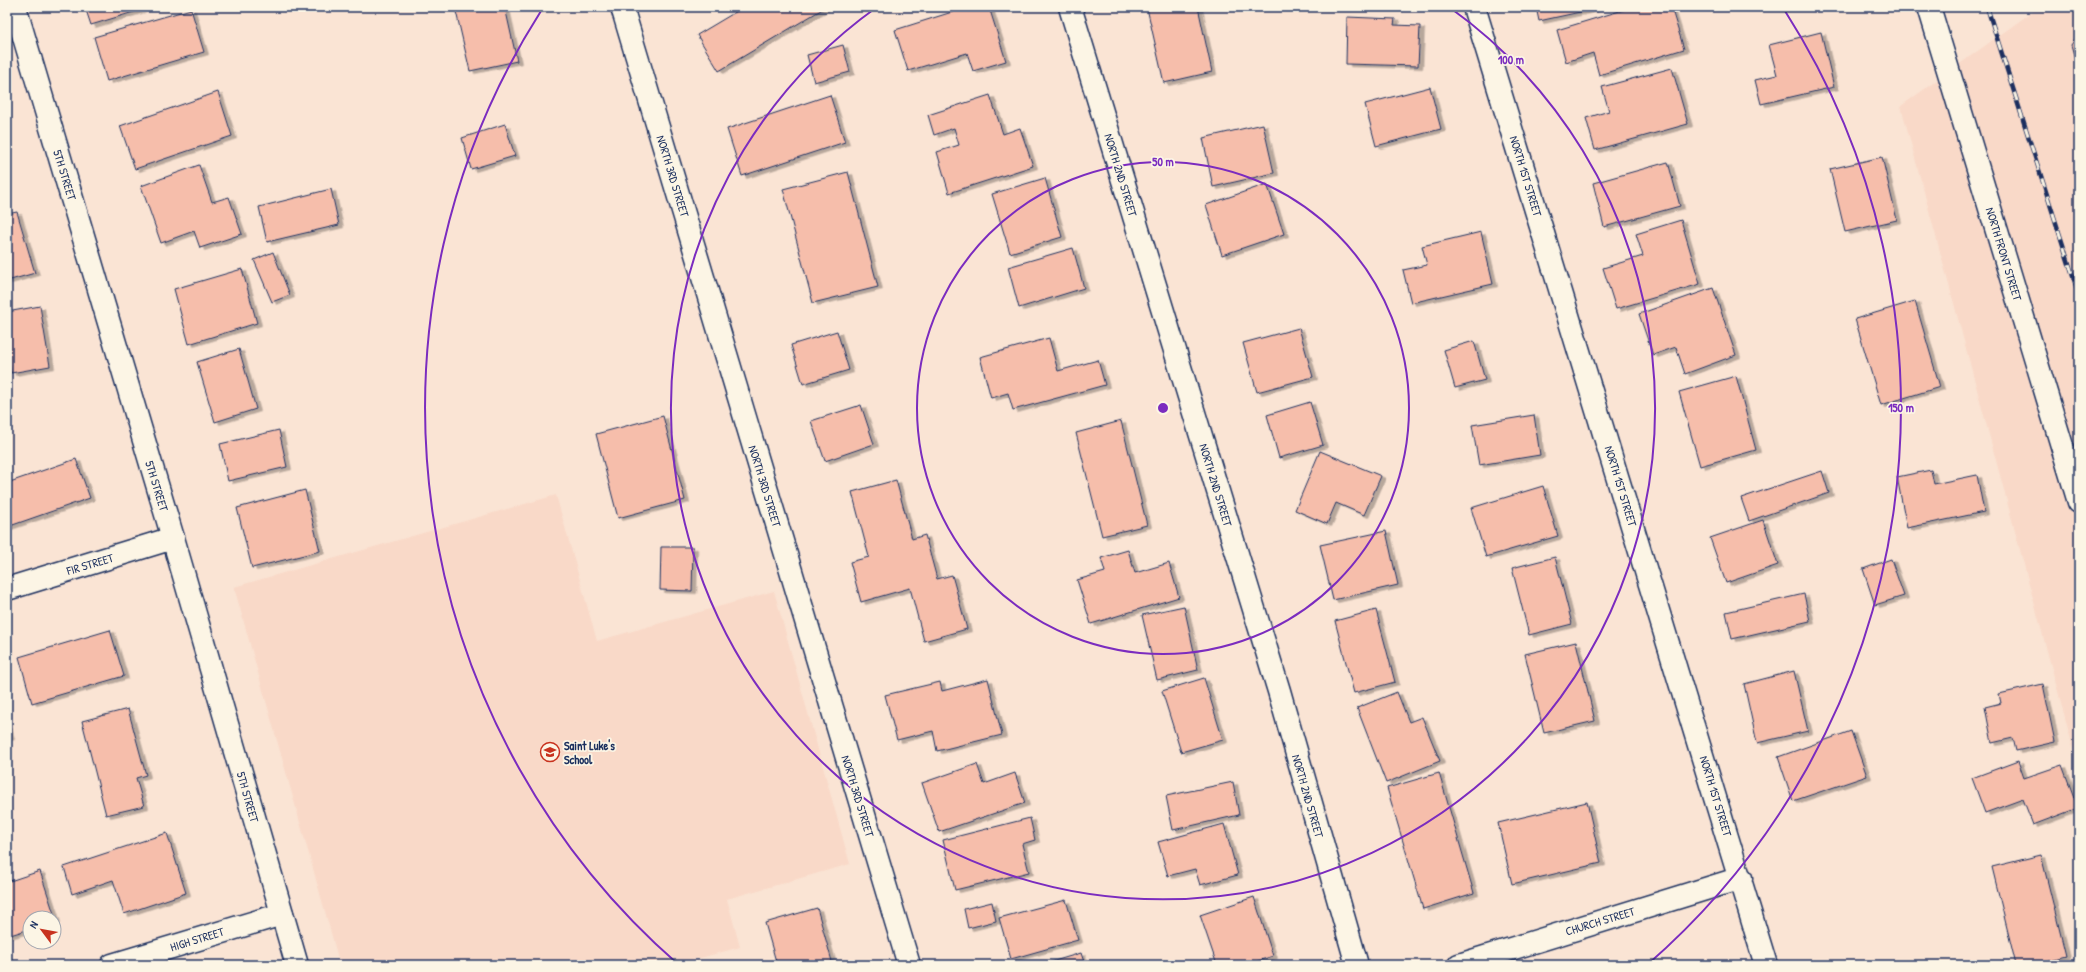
<svg xmlns="http://www.w3.org/2000/svg" width="2086" height="972" font-family="'Patrick Hand',sans-serif">
<style>
.built{fill:#f9d9c8}
.building{fill:#f6beab;stroke:#1b2f5e;filter:url(#shadow)}
.lines{fill:none;stroke-linecap:round;stroke-linejoin:round}
.minor-casing{stroke:#1b2f5e;stroke-width:25}
.tertiary-casing{stroke:#1b2f5e;stroke-width:25}
.secondary-casing{stroke:#1b2f5e;stroke-width:25}
.minor{stroke:#fcf5e5;stroke-width:22}
.tertiary{stroke:#fcf5e5;stroke-width:22}
.secondary{stroke:#fcf5e5;stroke-width:22}
.rail-casing{stroke:#1b2f5e;stroke-width:4.5}
.rail{stroke:#fcf5e5;stroke-width:3;stroke-dasharray:9;stroke-linecap:butt}
.ring{fill:none;stroke:#7b2cbf;stroke-width:2}
.labels{text-anchor:middle;dominant-baseline:central;stroke-width:3.5;stroke-linejoin:round;paint-order:stroke}
.street-label{font-size:12px;fill:#1b2f5e;stroke:#fcf5e5}
.poi-label{font-size:12px;font-weight:bold;fill:#1b2f5e;stroke:#fcf5e5;text-anchor:start}
.centre{fill:#7b2cbf;stroke:#fcf5e5;stroke-width:2}
.ring-label{font-size:12px;text-anchor:middle;font-weight:bold;fill:#7b2cbf;stroke:#fcf5e5;stroke-width:3.5;stroke-linejoin:round;paint-order:stroke}
</style>
<defs>
<filter id="shadow"><feDropShadow dx="4.5" dy="2.5" stdDeviation="0" flood-color="#0004"/></filter>
</defs>
<rect width="100%" height="100%" fill="#fae4d4"/>
<filter id="ink" filterUnits="userSpaceOnUse"><feTurbulence type="fractalNoise" baseFrequency=".025" numOctaves="2"/><feDisplacementMap in="SourceGraphic" scale="8" xChannelSelector="R" yChannelSelector="G"/><feConvolveMatrix kernelMatrix="1 2 1 2 8 2 1 2 1" color-interpolation-filters="sRGB"/></filter>
<g filter="url(#ink)">
<path class="built" d="M2039,7H2079V770L1901,106Z
M556,495L597,641L774,591L850,864L727,899L740,947L675,965H340L234,587Z"/>
<path class="building" d="M85,7H150L91,25Z
M455,7H490L491,9L505,7L517,61L470,71Z
M744,7H826L719,71L697,35Z
M968,7H989L1006,61L973,71L967,53L908,71L895,30Z
M1152,7H1198L1212,72L1164,83L1147,8Z
M1536,7H1594V9L1539,21Z
M1633,7H1671L1684,49L1599,75L1593,53L1566,62L1557,30Z
M191,9L204,52L107,81L94,37Z
M1347,17L1395,19L1394,25L1420,26L1418,66L1346,64Z
M1821,32L1834,87L1761,104L1755,80L1777,75L1769,45Z
M2079,33V72L2071,45Z
M843,45L850,72L814,82L807,55Z
M1672,68L1688,124L1595,150L1586,118L1609,111L1602,87Z
M1430,87L1441,129L1376,146L1365,104Z
M218,92L232,136L135,169L120,126Z
M830,95L845,142L742,176L727,129Z
M990,95L1003,134L1020,128L1033,166L949,193L937,152L959,145L954,128L934,135L928,115Z
M505,124L515,156L471,169L462,138Z
M1263,124L1274,173L1213,187L1203,138Z
M1882,157L1897,220L1845,232L1830,169Z
M1668,162L1680,206L1604,227L1593,183Z
M199,165L212,202L229,197L242,234L200,248L194,231L161,243L141,186Z
M848,172L878,287L813,303L783,189Z
M1045,178L1062,237L1010,253L992,194Z
M1267,184L1284,234L1222,255L1206,205Z
M331,189L339,225L267,242L259,207Z
M17,212L35,273L7,281V214Z
M1681,220L1700,284L1616,309L1603,268L1643,256L1636,234Z
M1481,232L1493,284L1411,303L1403,270L1427,265L1422,246Z
M1073,248L1084,288L1019,308L1008,267Z
M273,252L290,295L272,302L254,260Z
M242,269L257,323L189,344L174,289Z
M1713,288L1736,355L1685,374L1676,347L1653,355L1639,314Z
M1915,301L1940,387L1881,405L1855,319Z
M40,306L50,366L11,373L7,352V312Z
M1299,328L1313,377L1257,392L1243,343Z
M837,331L849,370L803,384L791,345Z
M1049,338L1058,371L1098,360L1105,385L1013,410L1008,393L991,398L980,357Z
M1474,341L1485,380L1455,388L1444,350Z
M239,349L256,409L215,422L197,362Z
M1736,376L1756,450L1700,466L1679,392Z
M1310,402L1323,445L1279,458L1267,415Z
M861,405L874,444L825,461L811,421Z
M1534,415L1540,455L1479,465L1472,425Z
M663,416L685,500L618,518L596,434Z
M1121,421L1147,525L1102,536L1076,433Z
M279,430L287,467L228,481L220,444Z
M1320,451L1381,476L1364,515L1336,503L1327,524L1295,510Z
M76,459L90,498L7,527V483Z
M1931,470L1934,484L1977,475L1984,512L1907,528L1897,477Z
M1822,471L1829,493L1749,521L1741,498Z
M896,480L912,539L925,535L937,579L952,575L967,629L924,641L910,588L861,602L850,562L869,557L852,492Z
M1543,486L1558,536L1486,557L1471,508Z
M305,490L320,551L252,568L237,508Z
M1763,520L1778,565L1726,583L1710,538Z
M1386,531L1398,585L1333,600L1320,545Z
M661,547H693L692,591L660,590Z
M1128,550L1135,573L1169,563L1179,597L1091,624L1077,580L1105,572L1101,558Z
M1555,557L1572,624L1529,635L1512,568Z
M1891,559L1904,596L1875,605L1863,569Z
M1804,594L1810,621L1732,639L1726,612Z
M1184,606L1198,670L1157,680L1142,615Z
M1376,610L1395,682L1354,693L1335,621Z
M110,630L124,676L32,703L19,657Z
M1576,642L1595,721L1544,733L1525,654Z
M1794,671L1808,731L1757,743L1744,684Z
M1204,678L1223,740L1181,752L1162,691Z
M988,679L1002,735L937,751L933,731L897,740L885,695L940,682L942,691Z
M2043,684L2055,742L2016,751L2013,738L1992,743L1985,707L2001,703L1999,694Z
M1397,692L1409,722L1422,717L1440,761L1386,783L1357,708Z
M128,709L146,775L136,778L144,806L106,815L82,721Z
M7,726L10,737L7,738Z
M1851,731L1867,776L1793,801L1778,757Z
M2018,761L2024,778L2062,765L2078,808L2033,825L2023,799L1985,813L1972,778Z
M977,764L984,784L1015,773L1025,803L939,832L922,783Z
M1439,773L1474,893L1423,909L1387,788Z
M1233,782L1239,815L1173,830L1166,796Z
M1587,802L1601,863L1512,884L1498,823Z
M1030,818L1035,840L1022,844L1029,872L955,890L943,840Z
M1224,824L1238,875L1200,885L1195,869L1168,876L1158,842Z
M167,833L186,893L124,914L113,880L72,894L64,867Z
M2041,855L2066,956L2030,965H2016L1992,867Z
M40,871L56,920H54V918H30V929L7,936V882Z
M1254,897L1273,956L1246,965H1217L1200,915Z
M1066,900L1078,940L1011,959L999,918Z
M992,902L996,921L968,928L964,909Z
M817,908L833,965H777L765,923Z
M1081,953L1085,965H1041Z"/>
<g class="lines">
<defs>
<path id="minor" d="M622,7L909,965
M1070,7L1279,691L1357,965
M1474,7L1766,965
M7,589L173,538
M112,965L282,914
M1459,965L1741,878"/>
<path id="tertiary" d="M15,7L173,538L297,965"/>
<path id="secondary" d="M1929,7L2079,502"/>
</defs>
<use href="#minor" class="minor-casing"/>
<use href="#tertiary" class="tertiary-casing"/>
<use href="#secondary" class="secondary-casing"/>
<use href="#minor" class="minor"/>
<use href="#tertiary" class="tertiary"/>
<use href="#secondary" class="secondary"/>
<defs>
<path id="rail" d="M1987,7L2079,295"/>
</defs>
<use href="#rail" class="rail-casing"/>
<use href="#rail" class="rail"/>
</g>
</g>
<g class="ring">
<circle cx="1163" cy="408" r="246"/>
<path d="M1449 7A492 492 0 1 1 877 7"/>
<path d="M679 965A738 738 0 0 1 541 11M1785 11A738 738 0 0 1 1647 965"/>
</g>
<defs>
<symbol id="school-ring" viewBox="-11 -11 22 22"><circle r="9.5" fill="#fcf5e5" stroke="#c8321e" stroke-width="1.5"/><path d="M0-5L7-2L0 1L-7-2ZM-4 1L0 2.5L4 1V4Q0 6-4 4Z" fill="#c8321e"/></symbol>
</defs>
<g fill-rule="evenodd">
<use href="#school-ring" x="539" y="741" width="22" height="22"/>
</g>
<g class="labels">
<g class="street-label">
<text transform="translate(65 175) rotate(73)">5TH STREET</text>
<text transform="translate(1121 175) rotate(73)">NORTH 2ND STREET</text>
<text transform="translate(673 176) rotate(73)">NORTH 3RD STREET</text>
<text transform="translate(1526 176) rotate(73)">NORTH 1ST STREET</text>
<text transform="translate(2004 254) rotate(73)">NORTH FRONT STREET</text>
<text transform="translate(1216 485) rotate(73)">NORTH 2ND STREET</text>
<text transform="translate(157 486) rotate(73)">5TH STREET</text>
<text transform="translate(765 486) rotate(73)">NORTH 3RD STREET</text>
<text transform="translate(1621 486) rotate(73)">NORTH 1ST STREET</text>
<text transform="translate(90 564) rotate(-17)">FIR STREET</text>
<text transform="translate(858 796) rotate(73)">NORTH 3RD STREET</text>
<text transform="translate(1308 796) rotate(74)">NORTH 2ND STREET</text>
<text transform="translate(1716 796) rotate(73)">NORTH 1ST STREET</text>
<text transform="translate(248 797) rotate(74)">5TH STREET</text>
<text transform="translate(1600 921) rotate(-17)">CHURCH STREET</text>
<text transform="translate(197 939) rotate(-17)">HIGH STREET</text>
</g>
<g class="poi-label">
<text x="564" y="745">Saint Luke's<tspan x="564" dy="14">School</tspan></text>
</g>
</g>
<circle cx="1163" cy="408" r="6" class="centre"/>
<g class="ring-label">
<text x="1511" y="64">100 m</text>
<text x="1163" y="166">50 m</text>
<text x="1901" y="412">150 m</text>
</g>
<rect width="2086" height="972" fill="none" stroke="#fcf5e5" stroke-width="24"/>
<rect x="12" y="12" width="2062" height="948" fill="none" stroke="#1b2f5e" stroke-width="1.5" filter="url(#ink)"/>
<g transform="translate(42 930) rotate(302)"><circle r="19" fill="#fcf5e5" stroke="#a2a6af"/>
<path d="M0-3L7 15L0 10L-7 15Z" fill="#c8321e"/>
<text y="-6" font-size="11" font-weight="bold" text-anchor="middle" fill="#1b2f5e">N</text>
</g>
</svg>
